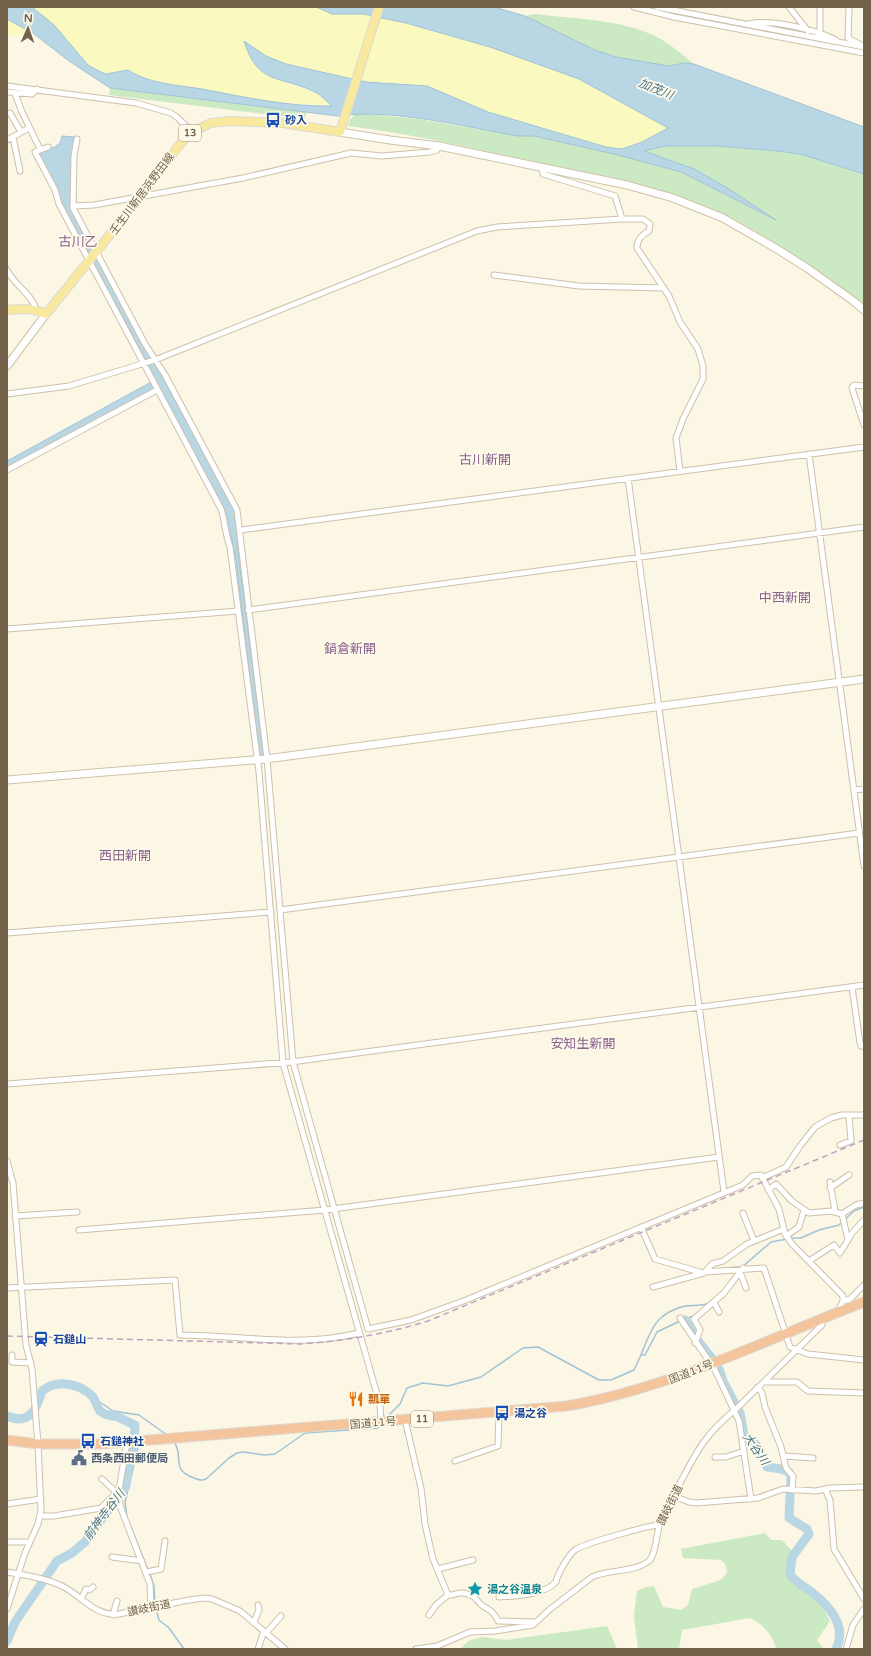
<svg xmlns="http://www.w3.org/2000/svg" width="871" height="1656" font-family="'Varela Round','Noto Sans JP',sans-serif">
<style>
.green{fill:#cbe9c3}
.sand{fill:#faf9c0}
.water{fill:#b9d6e4;stroke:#a0c3d6}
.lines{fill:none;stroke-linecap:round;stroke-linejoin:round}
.stream{stroke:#a0c3d6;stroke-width:1.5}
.river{stroke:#b9d6e4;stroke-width:9}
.street-casing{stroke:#cdc0ab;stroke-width:7}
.secondary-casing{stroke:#cfc2a8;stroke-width:9}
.primary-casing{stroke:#ddd9d4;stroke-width:10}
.highway-casing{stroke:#ddd9d4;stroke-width:11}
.street{stroke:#fff;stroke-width:5}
.secondary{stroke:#fff;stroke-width:7}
.primary{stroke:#f8e99e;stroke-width:8}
.highway{stroke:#f4c59d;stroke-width:9}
.rail{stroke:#bca3c5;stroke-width:1.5;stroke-dasharray:6 4;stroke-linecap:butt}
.labels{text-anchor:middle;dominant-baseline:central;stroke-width:3.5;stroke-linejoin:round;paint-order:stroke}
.shield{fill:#fefaea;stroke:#9d8f7a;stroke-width:1}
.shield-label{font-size:10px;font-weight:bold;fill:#73614a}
.transit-label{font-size:11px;font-weight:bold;fill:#164399;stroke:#fefaea;text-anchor:start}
.street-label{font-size:11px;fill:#73614a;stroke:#fefaea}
.food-label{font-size:11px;font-weight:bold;fill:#c56008;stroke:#fefaea;text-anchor:start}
.service-label{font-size:11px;font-weight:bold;fill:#4e5e75;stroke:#fefaea;text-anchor:start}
.culture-label{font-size:11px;font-weight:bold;fill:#0d838f;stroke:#fefaea;text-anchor:start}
.water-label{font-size:12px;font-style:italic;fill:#48748d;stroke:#fefaea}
.quarter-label{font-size:13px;fill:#8a6290;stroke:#fefaea}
</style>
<rect width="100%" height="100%" fill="#fcf7e4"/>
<path class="green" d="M535,14C569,18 624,20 655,36C669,43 682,54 694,64L684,63L669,66L616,57L595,50L525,16Z
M110,88L306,112L305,119L109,95Z
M356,113L418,119L518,136H534L618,155L681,172L770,217L726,187L694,169L644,151L665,146H718L778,151L800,154L864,174V304C818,274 775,239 724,214C664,186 600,175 535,162C473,148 412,134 348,126L350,120Z
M765,1533L771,1540H782L792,1551C779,1582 796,1579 815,1597C822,1603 825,1612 830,1621L817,1640L824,1649H776C774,1636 762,1623 750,1618L682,1630L679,1649H638L634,1616L637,1591L646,1587L654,1586L663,1607L681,1610L688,1605L692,1589L721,1580L727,1573L726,1565L721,1560L683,1558L681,1549Z
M607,1626L617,1649H460L468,1641L482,1637L507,1640Z"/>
<path class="sand" d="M32,7H316L332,14H363L406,23L490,47L579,79L669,128L642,142L622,149L606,147L488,112L427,86L366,82L286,64L266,56L244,41L266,76L316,93L333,106L273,102L159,82L136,76L128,70L106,74L88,65L54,25Z
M7,19L34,34L7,36Z"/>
<path class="water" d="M7,7H32L54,25L88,65L99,71L106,74L128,70C149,84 178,85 202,89C244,97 289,107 332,106C327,102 321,95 315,92C280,75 258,86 244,41L266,56L286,64L366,82L427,86L488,112L606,147L622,149L642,142L668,128L579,79L490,47L406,23L363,14H332L316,7H494L525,16L595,50L616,57L669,66L684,63L694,64L864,127V174L800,154L778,151L718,146H665L644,151L694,169L726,187L776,220L681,172L618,155L534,136H518C465,127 391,108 338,116L110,88L69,61L34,34L7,19Z
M62,136L74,137L76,139L71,208L235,511L238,530L237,545L264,755L259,756L236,560L227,515L158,387L7,468V461L155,380L125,321L61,204L39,154V151L55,147L60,143Z"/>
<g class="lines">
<path class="stream" d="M791,1238H801L819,1230L839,1225L854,1211L864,1207
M741,1268L771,1242L787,1239
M684,1320L695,1315
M641,1355C651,1329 656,1313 685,1306C693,1305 700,1306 707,1304
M94,1398L113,1411L139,1415L167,1435
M387,1417L400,1404L407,1388L423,1383L448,1386L481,1377L523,1348L538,1347L599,1380H611L634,1370L641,1355H645L657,1332L680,1321
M174,1442C185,1456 169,1469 194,1478C199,1480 202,1481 206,1479L229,1458L237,1453L243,1452L264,1455L275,1454L305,1433L378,1428L381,1425
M127,1518L125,1502L138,1448L134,1446
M129,1522L148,1570
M150,1574L154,1586L155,1605
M156,1609L159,1620L169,1628L184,1649"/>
<path class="river" d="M685,1320L695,1337L714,1361
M719,1369L723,1381L740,1413L744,1435L756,1445L767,1467L781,1469L789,1472L791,1477L789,1518L807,1529L809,1534L792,1557L790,1574C795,1583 806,1587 814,1594C830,1607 847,1627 836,1649
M7,1416C30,1426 37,1408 42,1391C57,1379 80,1383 93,1397C96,1401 97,1407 100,1411C105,1416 111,1415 118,1417C123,1419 129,1423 135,1425L134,1446L129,1463L126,1486L85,1542L72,1553L57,1561L15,1622L7,1641"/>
<defs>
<path id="street" d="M634,7L674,17L864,53
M657,7L864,47
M789,7L808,31
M849,7L848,38L861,45
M748,24C771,19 814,29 836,40
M820,34V7
M7,86L136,103L171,113L178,118L192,132
M7,92L32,94L37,89
M15,94L22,112L40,149
M10,113L21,132
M13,137L20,171
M77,139L74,156L73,208L145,344L165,375L237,510L267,759L293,1062L368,1329L411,1320L466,1300L743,1185L752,1176L761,1175L779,1209L785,1234L792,1244L843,1296V1301L840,1307L841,1311
M7,140L29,128
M48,147L35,152L55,190L59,204L221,509C225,521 225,534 230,547L259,772L283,1063L380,1405L381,1422
M73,206L94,205L243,178L351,153L382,156L430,152L437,150L439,146
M622,219H643L650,224L649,231C642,235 637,239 637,248L669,296L680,322L698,349L703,366V379L683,419L676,438L680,471
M7,270C14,285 31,293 36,309
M494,275L579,286L664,288
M864,386L854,385L852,388L864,425
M7,394L69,386L155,360L477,231L497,227L622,219L615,196L543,174L542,167
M809,454L864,866
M7,470L157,390
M628,478L724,1192
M241,530L864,447
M248,610L864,527
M7,629L238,611
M854,790L864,789
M280,910L859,833
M7,933L271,912
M852,987L860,1043L861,1046L864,1047
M7,1084L291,1062L864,985
M840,1145L851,1141L849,1115
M7,1161L13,1183L26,1345L32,1369L38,1444L41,1510L38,1524L25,1553L7,1609
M762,1178L786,1167L800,1146L815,1127L831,1118L842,1115H864
M830,1182L835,1211
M830,1188L849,1175
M768,1190L776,1184L792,1201L809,1213L831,1211L842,1214L856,1205L864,1203
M743,1213L754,1241
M842,1214L848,1240
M15,1216L77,1212
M641,1227L655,1259L703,1273
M79,1230L325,1210L719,1157
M786,1236L799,1227L804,1210
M809,1261L834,1245L840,1253L852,1233L864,1220
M705,1272L764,1268L790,1347L808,1354L864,1360
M740,1272L746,1288
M653,1287L704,1273L712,1264L723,1261L747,1244L784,1229
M7,1288L175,1280L180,1335C238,1335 300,1348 359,1333
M843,1301L850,1299L864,1285
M714,1302L719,1312
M680,1318L715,1370L739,1421L751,1499
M695,1343L700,1330L694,1319L724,1293L743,1268
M12,1355V1362L31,1363
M764,1382H797L808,1391L864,1393
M758,1387L762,1393L765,1407L781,1447L786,1468L793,1476L792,1490
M405,1420L421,1488L425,1524L433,1559L448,1595C454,1596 458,1592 463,1593C479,1596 473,1599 483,1606C491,1611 494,1612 498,1621L534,1622
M127,1442L119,1490L120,1506L150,1584L151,1607
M784,1456L813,1458
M715,1457H726L744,1451
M455,1461L498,1446L499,1412
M102,1479L116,1492
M825,1489L830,1500L834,1549L864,1599
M673,1496L689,1502L696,1503L758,1498L783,1489L816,1491L830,1488L864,1487
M7,1504L41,1499
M40,1516H54L101,1508L119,1490
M7,1542H29
M112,1557L142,1561
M438,1569L473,1560
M7,1572C25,1575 45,1578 62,1586C81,1595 95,1617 119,1614L189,1600L205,1598L212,1599L240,1611L285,1649
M146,1572L161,1569L165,1541
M499,1597C516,1596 544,1595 556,1582C557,1575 569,1554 575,1550C583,1544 649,1525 659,1525
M81,1599L86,1589L89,1590L93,1587
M113,1615L117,1601
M429,1615L436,1605L448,1595
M254,1622L259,1610L258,1605
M266,1633L281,1616
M258,1649L264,1631
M416,1649L437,1646L470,1632L495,1631L533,1625L549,1610L592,1577C608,1569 636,1573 650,1560C656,1553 657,1531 660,1522C664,1510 671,1500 677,1489C696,1453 703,1436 736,1409L822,1325L821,1319
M846,1649L853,1625L864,1609"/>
<path id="secondary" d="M340,132L390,140L439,146L627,185L673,198L723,218L777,249L807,268L852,300L864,310
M7,366L46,314
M7,780L266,759L864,679"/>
<path id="primary" d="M7,310C22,309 32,307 46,314L141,196L180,144L192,132L211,123L230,121L283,123L340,132L379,7"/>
<path id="highway" d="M7,1440L38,1444H101L567,1406C671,1388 765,1340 864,1302"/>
</defs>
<use href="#street" class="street-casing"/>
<use href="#secondary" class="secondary-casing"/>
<use href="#primary" class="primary-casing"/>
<use href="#highway" class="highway-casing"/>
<use href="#street" class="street"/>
<use href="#secondary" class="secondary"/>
<use href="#primary" class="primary"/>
<use href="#highway" class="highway"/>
<path class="rail" d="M7,1336L300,1344C344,1341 386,1334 428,1321L864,1140"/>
</g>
<defs>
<symbol id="bus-bare" viewBox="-9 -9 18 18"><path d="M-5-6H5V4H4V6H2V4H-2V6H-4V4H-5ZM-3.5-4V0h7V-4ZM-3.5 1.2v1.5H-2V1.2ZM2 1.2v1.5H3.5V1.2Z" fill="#1a4fb4" stroke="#fefaea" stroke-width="2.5" paint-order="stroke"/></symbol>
<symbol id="station-bare" viewBox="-9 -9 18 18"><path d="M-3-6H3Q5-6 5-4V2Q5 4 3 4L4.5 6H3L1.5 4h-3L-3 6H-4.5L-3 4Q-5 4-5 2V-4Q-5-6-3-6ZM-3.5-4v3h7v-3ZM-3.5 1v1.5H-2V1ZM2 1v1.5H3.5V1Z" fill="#1a4fb4" stroke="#fefaea" stroke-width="2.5" paint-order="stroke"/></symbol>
<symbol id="restaurant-bare" viewBox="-9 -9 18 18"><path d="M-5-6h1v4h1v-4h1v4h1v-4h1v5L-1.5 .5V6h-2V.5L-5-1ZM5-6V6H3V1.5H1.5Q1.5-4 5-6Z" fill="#e8710a" stroke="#fefaea" stroke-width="2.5" paint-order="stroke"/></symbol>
<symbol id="civic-bare" viewBox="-9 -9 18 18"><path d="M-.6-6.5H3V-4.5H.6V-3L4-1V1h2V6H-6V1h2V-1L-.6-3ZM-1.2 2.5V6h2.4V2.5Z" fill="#5c6f8a" stroke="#fefaea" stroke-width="2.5" paint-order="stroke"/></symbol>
<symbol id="sight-bare" viewBox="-9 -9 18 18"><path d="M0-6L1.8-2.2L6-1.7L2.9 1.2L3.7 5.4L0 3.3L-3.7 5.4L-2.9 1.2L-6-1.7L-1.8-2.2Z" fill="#0f9aa8" stroke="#fefaea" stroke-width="2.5" paint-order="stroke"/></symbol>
</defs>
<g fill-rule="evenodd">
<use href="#bus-bare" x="262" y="109" width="22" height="22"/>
<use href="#station-bare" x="30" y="1328" width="22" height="22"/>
<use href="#restaurant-bare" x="345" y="1388" width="22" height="22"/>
<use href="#bus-bare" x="491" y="1402" width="22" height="22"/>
<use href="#bus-bare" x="77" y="1430" width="22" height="22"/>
<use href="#civic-bare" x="68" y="1447" width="22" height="22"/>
<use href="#sight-bare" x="464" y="1578" width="22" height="22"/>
</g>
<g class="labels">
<g class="shield">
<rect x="179" y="125" width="22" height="16" rx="3"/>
<rect x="411" y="1411" width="22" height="16" rx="3"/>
</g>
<g class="shield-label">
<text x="190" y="133">13</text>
<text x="422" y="1419">11</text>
</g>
<g class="transit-label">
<text x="285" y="120">砂入</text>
<text x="53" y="1339">石鎚山</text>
<text x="514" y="1413">湯之谷</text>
<text x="100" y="1441">石鎚神社</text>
</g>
<g class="street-label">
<text transform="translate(142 194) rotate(-53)">壬生川新居浜野田線</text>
<text transform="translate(691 1372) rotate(-21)">国道11号</text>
<text transform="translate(373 1423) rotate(-5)">国道11号</text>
<text transform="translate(670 1505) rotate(-64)">讃岐街道</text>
<text transform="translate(149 1608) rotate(-12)">讃岐街道</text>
</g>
<g class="food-label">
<text x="368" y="1399">瓢華</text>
</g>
<g class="service-label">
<text x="91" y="1458">西条西田郵便局</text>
</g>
<g class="culture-label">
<text x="487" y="1589">湯之谷温泉</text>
</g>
<g class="water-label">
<text transform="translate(656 89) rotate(22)">加茂川</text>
<text transform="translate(756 1449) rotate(55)">大谷川</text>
<text transform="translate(104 1515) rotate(-53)">前神寺谷川</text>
</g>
<g class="quarter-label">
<text x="78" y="242">古川乙</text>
<text x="485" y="460">古川新開</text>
<text x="785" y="598">中西新開</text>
<text x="350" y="649">鍋倉新開</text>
<text x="125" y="856">西田新開</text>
<text x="583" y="1044">安知生新開</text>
</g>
</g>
<rect width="871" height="1656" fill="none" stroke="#73614a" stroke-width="16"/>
<g transform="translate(28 28) rotate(2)" stroke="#fefaea" stroke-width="3" paint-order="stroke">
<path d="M0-3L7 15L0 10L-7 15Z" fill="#73614a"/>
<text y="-6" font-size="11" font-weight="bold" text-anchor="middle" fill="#73614a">N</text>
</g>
</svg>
